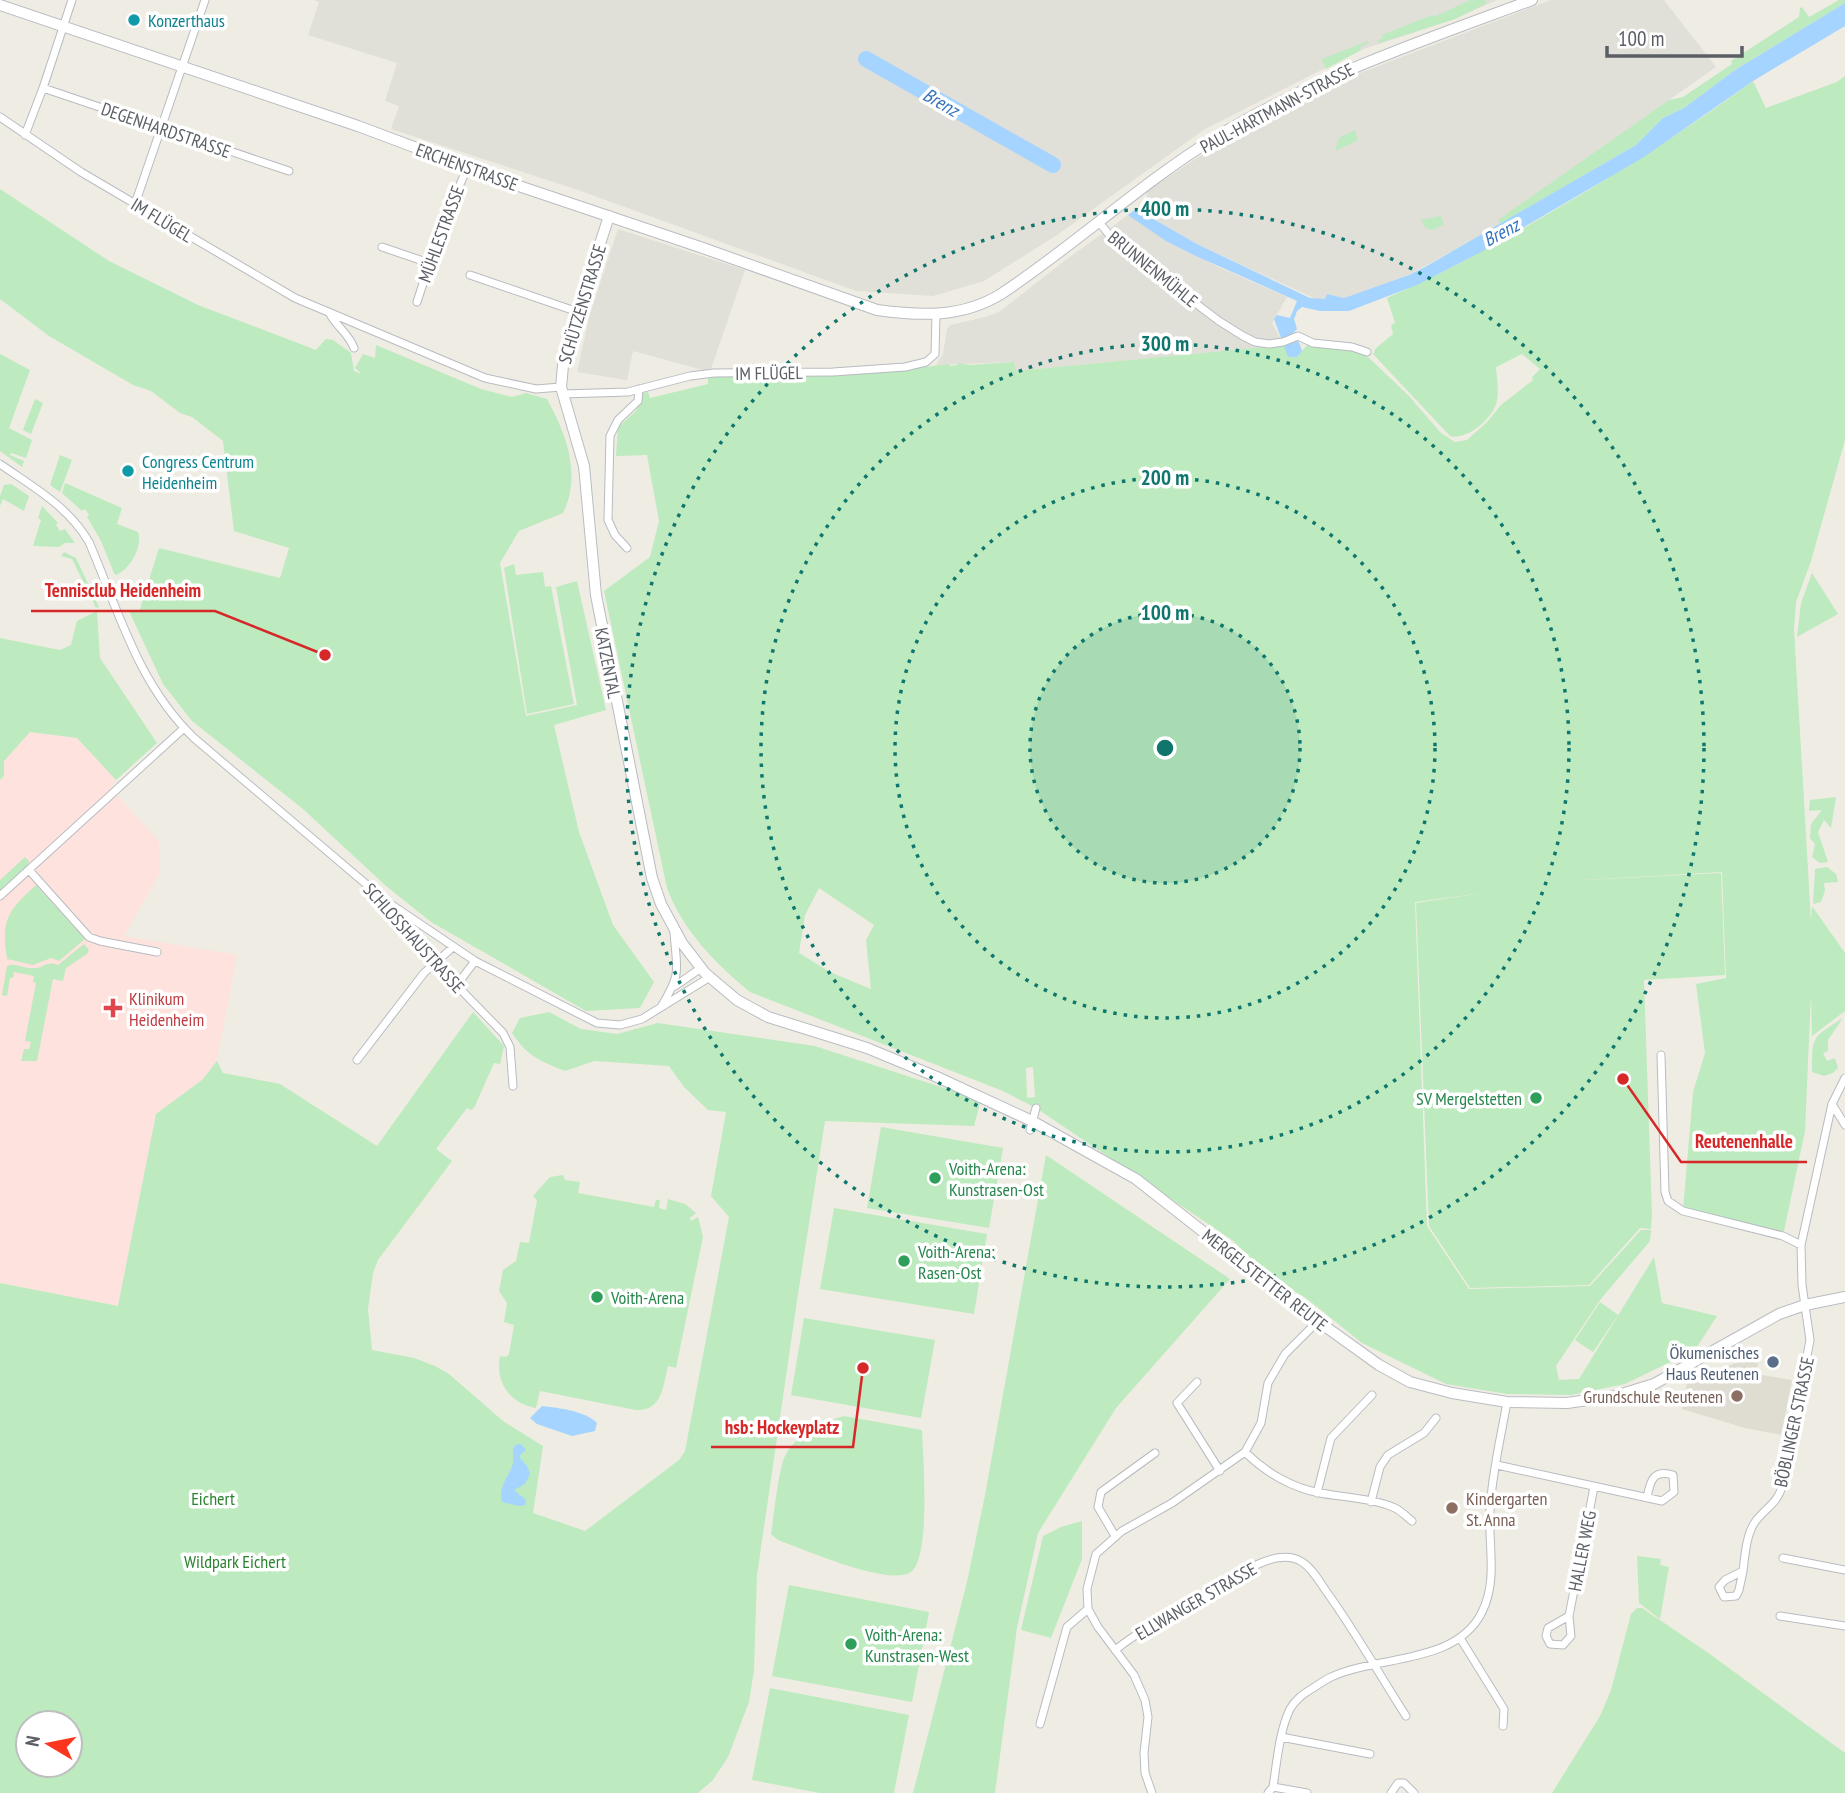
<svg xmlns="http://www.w3.org/2000/svg" width="1845" height="1793" font-family="'PT Sans Narrow',sans-serif">
<style>
.industrial{fill:#e0dfd8}
.education{fill:#dfdcd2}
.medical{fill:#fee2de}
.green{fill:#bdeabe;fill-rule:evenodd}
.water{fill:#a4d4ff}
.lines{fill:none;stroke-linecap:round;stroke-linejoin:round}
.river{stroke:#a4d4ff;stroke-width:16}
.street-casing{stroke:#b8bbc1;stroke-width:9}
.secondary-casing{stroke:#b9bcc3;stroke-width:12}
.street{stroke:#fff;stroke-width:7}
.secondary{stroke:#fff;stroke-width:10}
.ring{fill:none;stroke:#0f766e;stroke-width:3.5;stroke-dasharray:3.5 7}
.culture-dot{fill:#0f9aa8;stroke:#fff;stroke-width:2.5}
.health-dot{fill:#e0444e;stroke:#fff;stroke-width:2.5}
.leisure-dot{fill:#2e9e5b;stroke:#fff;stroke-width:2.5}
.service-dot{fill:#5c6f8a;stroke:#fff;stroke-width:2.5}
.education-dot{fill:#8d6e63;stroke:#fff;stroke-width:2.5}
.labels{text-anchor:middle;dominant-baseline:central;stroke-width:7;stroke-linejoin:round;paint-order:stroke}
.culture-label{font-size:18px;fill:#0d838f;stroke:#fff;text-anchor:start}
.street-label{font-size:18px;fill:#5b5f65;stroke:#fff}
.health-label{font-size:18px;fill:#be3a42;stroke:#fff;text-anchor:start}
.leisure-label{font-size:18px;fill:#27864d;stroke:#fff;text-anchor:start}
.service-label{font-size:18px;fill:#4e5e75;stroke:#fff;text-anchor:end}
.education-label{font-size:18px;fill:#785e54;stroke:#fff;text-anchor:end}
.park-label{font-size:18px;fill:#2c8432;stroke:#fff}
.water-label{font-size:19px;font-style:italic;fill:#3673bc;stroke:#fff}
.centre{fill:#0f766e;stroke:#fff;stroke-width:3.5}
.ring-label{font-size:21px;text-anchor:middle;font-weight:bold;fill:#0f766e;stroke:#fff;stroke-width:7;stroke-linejoin:round;paint-order:stroke}
.leader{fill:none;stroke:#d62828;stroke-width:2.5}
.callout-dot{fill:#d62828;stroke:#fff;stroke-width:2.5}
.callout-label{font-size:19px;text-anchor:middle;font-weight:bold;fill:#d62828;stroke:#fff;stroke-width:7;stroke-linejoin:round;paint-order:stroke}
</style>
<rect width="100%" height="100%" fill="#efede3"/>
<path class="industrial" d="M314,0H1497L1455,19L1361,50L1205,129L1057,235L984,281L933,296L856,291L578,190L391,129L399,106L385,101L397,63L308,35L319,2Z
M1551,0H1664L1716,67L1499,220L1500,224L1409,275L1344,298L1327,294L1325,299L1318,300L1197,244L1136,209L1146,202L1147,191L1212,148L1295,102L1347,78Z
M1128,215L1216,266L1287,297L1272,323L1284,345L1015,371L1014,362L936,365L943,354L947,329L950,325L985,317L999,312L1063,262Z
M618,229L745,270L710,372L633,351L627,380L577,372L590,314Z"/>
<path class="education" d="M1753,1356L1759,1357L1756,1374L1792,1380L1781,1435L1745,1428L1682,1409L1687,1383Z"/>
<path class="medical" d="M30,732L77,738L116,780L111,788L159,842L160,873L124,936L237,955L217,1061L202,1080L156,1114L118,1306L0,1283V780L4,776V761Z"/>
<path class="green" d="M1470,0H1485L1487,3L1455,19L1379,43L1378,40L1383,38L1382,35L1432,15L1434,17Z
M1839,0H1845V3L1735,70L1684,108L1663,118L1636,145L1500,224L1498,220L1669,100L1683,97L1732,64L1731,61L1799,17L1800,8L1802,7L1809,17Z
M1368,41L1369,43L1360,47L1361,50L1326,69L1322,59Z
M1845,76V440L1811,561L1796,602L1794,629L1811,921L1812,906L1845,953V1011L1812,1036L1811,994L1805,1131L1783,1236L1683,1211L1693,1092L1705,1053L1696,984L1726,978L1722,872L1567,881L1721,873L1725,975L1644,980L1652,1215L1651,1229L1640,1228L1589,1285L1470,1288L1429,1226L1416,903L1483,893L1415,902L1427,1226L1469,1289L1590,1286L1641,1230H1651L1650,1241L1600,1300L1556,1366L1559,1380L1579,1379L1654,1257L1662,1303L1717,1316L1695,1350L1625,1384L1571,1395L1507,1394L1446,1384L1362,1343L1306,1298L1270,1277L1232,1240L1036,1108L1003,1091L750,992C716,964 683,931 667,888L604,591L650,557L659,521L647,455L616,456L618,427L636,411L642,393L648,392L650,398L708,384V377L876,373L949,364L950,366L958,365V363L969,365L1014,362L1016,371L1284,345L1297,357L1308,344L1348,349L1366,355L1409,396L1441,433L1455,442L1467,440L1487,422L1501,405L1533,380L1532,377L1540,369L1522,354L1496,367C1497,380 1500,395 1495,407C1488,422 1466,440 1450,436L1373,354L1376,348L1393,334L1391,325L1395,323L1387,298C1436,277 1482,251 1529,225C1606,181 1681,134 1753,81L1766,108L1837,82ZM819,888L874,925L866,940L871,989L830,972L799,953L805,915ZM1033,1067L1035,1097L1027,1098L1026,1068Z
M1355,130L1358,140L1335,151L1339,138Z
M0,189L109,261L198,305L316,350L326,339L333,340L351,353L354,371L362,374L355,368L363,354L375,358L376,345L481,389L512,397L526,393L547,399C566,434 582,474 563,513L519,531L500,563L526,716L577,705L556,587L577,581L606,710L554,725L579,832L613,925L654,982L640,1008L586,1011L431,922L386,886L303,809L192,721L163,684L129,611L139,612L159,548L280,578L289,548L234,531L223,441L192,417L180,413L151,391L133,385L49,336L0,299Z
M1441,216L1444,224L1433,230L1426,228L1421,220Z
M0,354L30,370L9,428L32,440L26,458L11,453L10,455L24,461L22,467L0,451Z
M35,399L43,403L31,434L23,430Z
M60,455L72,460L60,492L50,485Z
M65,483L122,508L117,524L138,532C143,546 130,570 116,575L114,573L101,541L87,517L89,515L85,509L82,511L62,493Z
M11,484L29,496L24,511L3,499L0,506V496L4,485Z
M42,506L58,523L56,525L60,531L65,529L75,543H65L59,547L33,546L41,520L38,518Z
M64,552L76,558L99,607L96,608L72,559L61,556Z
M514,564L516,575L543,572L545,587L551,586L574,704L527,714L504,568Z
M1812,573L1838,614L1797,637L1801,603Z
M97,611L100,658L157,743L116,780L77,738L30,732L4,761V776L0,780V638L60,650L71,645L77,621Z
M1836,797L1831,828L1824,820L1818,832L1828,862L1820,863L1812,857L1815,844L1810,838L1811,824L1822,810L1809,811L1810,800Z
M25,857L29,861L28,865L0,891V880Z
M1827,867L1836,874L1838,882L1824,883L1825,891L1821,902L1813,904L1815,869Z
M36,885L85,939L59,961L51,958L33,965L7,959C1,921 7,911 36,885Z
M400,917L431,941L426,948L398,919Z
M84,944L89,950L87,954L66,968L63,981L53,979L37,1061H21L24,1049H29L31,1042L25,1041L36,983L33,982L34,976L14,972L13,978H10L7,996L2,995L7,966C16,962 25,970 36,968C46,966 47,961 58,965Z
M473,1012L504,1046L500,1064L494,1063L474,1108L471,1110L467,1108L436,1149L452,1161L378,1260L373,1273L368,1309L372,1350L414,1358L435,1366L449,1374L503,1421L543,1446L533,1513L585,1531L679,1460L685,1451L729,1217L711,1196L726,1112L708,1110L684,1087L669,1066L594,1061L565,1071C540,1061 527,1056 512,1033L520,1018L549,1012L581,1029L617,1034L658,1023L815,1046L981,1100L974,1126L825,1121L798,1294L757,1575L754,1670L749,1702L728,1757L713,1780L698,1793H0V1283L118,1306L156,1114L202,1080L217,1061L223,1073L280,1084L377,1146ZM28,1723H70V1765H28Z
M1843,1018L1828,1040V1051L1823,1053L1827,1061L1835,1058L1838,1068L1833,1073L1824,1076L1812,1072C1812,1035 1812,1038 1843,1018Z
M881,1127L1003,1148L989,1228L867,1208Z
M1046,1155L1230,1279L1116,1408L1038,1533L1017,1628L995,1793H913L967,1582L985,1495Z
M563,1175L565,1180L580,1182L578,1193L654,1207L656,1200H660L659,1208L666,1210L668,1199L685,1204L696,1213L690,1218L691,1221L698,1217L703,1237L676,1368L668,1366C663,1387 662,1411 636,1410L540,1391L536,1408C510,1403 495,1383 500,1356L506,1357L509,1354L514,1325L504,1322L507,1303L499,1291L503,1270L516,1261L520,1242L529,1243L537,1200L533,1196L550,1177Z
M834,1208L987,1234L974,1314L820,1289Z
M1600,1302L1618,1315L1593,1352L1575,1340Z
M804,1318L935,1340L921,1418L791,1395Z
M844,1416L922,1430C923,1455 931,1558 911,1572C889,1587 803,1549 778,1540L771,1534C774,1515 778,1472 785,1456C795,1435 823,1422 844,1416Z
M1082,1521V1559L1051,1638L1021,1630L1043,1536L1061,1527Z
M1637,1556L1661,1559L1660,1565L1669,1567L1660,1619L1639,1603Z
M789,1585L929,1612L912,1702L772,1676Z
M1637,1608H1642L1707,1652L1845,1753V1793H1552L1600,1716L1611,1690L1631,1614Z
M770,1688L909,1715L894,1793H820L752,1780Z"/>
<path class="water" d="M1845,3V26L1753,81L1644,157L1483,251L1417,285L1349,311H1320L1302,307L1297,311L1294,319L1297,329L1292,334L1294,340L1299,342L1302,351L1297,357H1288L1274,319L1277,315L1290,318L1297,301L1196,256L1166,241L1128,215L1136,209L1197,244L1310,298L1325,299L1327,294L1344,298L1409,275L1425,267L1636,145L1663,118L1684,108L1735,70Z
M542,1406C559,1408 586,1411 597,1423L595,1431L572,1436L537,1424L530,1418Z
M521,1444L526,1450L520,1455V1458L527,1466L530,1474L525,1484L514,1490L526,1500L525,1505L519,1506L502,1502C498,1485 510,1476 513,1463C514,1456 511,1452 515,1445Z"/>
<g class="lines">
<path class="river" d="M866,59L1053,165"/>
<defs>
<path id="street" d="M43,88L289,171
M0,117L81,172L295,298L485,378L536,389L561,387
M25,135L43,88L72,0
M135,204L205,0
M1098,221L1116,243L1219,321L1243,336L1255,342L1269,344L1283,342L1298,336L1313,343L1352,347L1367,352
M382,247L429,263
M470,275L578,312
M417,302L439,234L467,168
M330,314C337,327 349,334 354,348
M562,394L628,392L690,376L714,373L833,372L905,367L926,362L935,354L936,314
M0,464C33,487 68,506 89,542C119,612 138,684 194,738L386,901L475,961L597,1023L620,1025L642,1019L710,977
M627,548L615,535L608,520L610,436L618,420L638,401L639,389
M29,870L89,937L100,941L157,952
M0,896L183,729
M386,902L395,922L503,1033L510,1047L513,1086
M456,986L475,961
M675,986L701,968
M661,1007C682,972 677,972 674,933
M1661,1055L1665,1192L1668,1201L1683,1211L1783,1236L1801,1245
M357,1060L424,973L453,947
M1832,1104L1845,1125
M1030,1130L1036,1108
M1197,1382L1177,1403L1220,1471
M1245,1452C1265,1472 1292,1488 1320,1493C1342,1497 1376,1499 1395,1508C1401,1511 1407,1517 1412,1521
M1497,1465L1662,1501L1674,1492L1673,1475C1653,1469 1650,1481 1647,1498
M1317,1493L1331,1438L1372,1395
M1371,1502L1380,1467L1388,1455L1424,1433L1436,1418
M1115,1536L1098,1507L1101,1492L1155,1453
M1783,1558L1845,1570
M1743,1571L1739,1590L1736,1596L1724,1597L1719,1587L1725,1580L1743,1571C1745,1556 1746,1535 1755,1522C1765,1508 1777,1504 1782,1487L1810,1340L1802,1285L1801,1245L1832,1104L1845,1078
M1569,1616L1571,1636L1563,1645L1550,1644L1546,1636L1548,1628L1569,1616L1594,1487
M1780,1616L1845,1626
M1460,1638L1504,1709L1503,1726
M1115,1650C1123,1644 1132,1637 1141,1632C1152,1626 1165,1623 1176,1617C1205,1602 1267,1540 1302,1562C1312,1568 1319,1581 1326,1591C1355,1631 1379,1674 1406,1716
M1040,1724L1067,1627L1088,1609
M1281,1737L1370,1754
M1273,1787L1307,1793
M1152,1793L1145,1773L1144,1753L1148,1717L1145,1700L1134,1675L1098,1627L1088,1609L1087,1589L1096,1554L1122,1531L1172,1503L1245,1452L1261,1423L1268,1383L1285,1354L1318,1321
M1268,1793L1273,1787C1277,1762 1279,1732 1290,1709C1296,1699 1303,1694 1313,1688C1319,1684 1325,1680 1331,1677C1378,1655 1456,1665 1482,1612C1498,1580 1488,1546 1490,1512C1491,1477 1501,1437 1507,1402
M1391,1793L1398,1783H1404L1414,1793"/>
<path id="secondary" d="M0,5L358,126L510,183L700,247L877,310C921,316 962,318 1001,294C1075,245 1140,184 1216,137C1315,77 1424,40 1532,0
M609,216L564,355L561,387L584,466L596,595L652,878L661,904L682,943L705,973L737,1000L768,1017L867,1048L937,1077L1032,1121L1136,1179L1229,1252L1259,1279L1379,1365L1410,1382L1452,1393L1507,1402L1567,1403L1615,1396L1654,1384L1779,1314L1805,1305L1845,1297"/>
</defs>
<use href="#street" class="street-casing"/>
<use href="#secondary" class="secondary-casing"/>
<use href="#street" class="street"/>
<use href="#secondary" class="secondary"/>
</g>
<circle cx="1165" cy="748" r="135" fill="#0f766e" fill-opacity=".12"/>
<g class="ring">
<circle cx="1165" cy="748" r="135"/>
<circle cx="1165" cy="748" r="270"/>
<circle cx="1165" cy="748" r="404"/>
<circle cx="1165" cy="748" r="539"/>
</g>
<g class="culture-dot">
<circle cx="134" cy="20" r="7"/>
<circle cx="128" cy="471" r="7"/>
</g>
<path class="health-dot" d="M109.5 997.5h7v7h7v7h-7v7h-7v-7h-7v-7h7z"/>
<g class="leisure-dot">
<circle cx="1536" cy="1098" r="7"/>
<circle cx="935" cy="1178" r="7"/>
<circle cx="904" cy="1261" r="7"/>
<circle cx="597" cy="1297" r="7"/>
<circle cx="851" cy="1644" r="7"/>
</g>
<circle class="service-dot" cx="1773" cy="1362" r="7"/>
<g class="education-dot">
<circle cx="1737" cy="1396" r="7"/>
<circle cx="1452" cy="1508" r="7"/>
</g>
<g class="labels">
<g class="culture-label">
<text x="148" y="20">Konzerthaus</text>
<text x="142" y="461">Congress Centrum<tspan x="142" dy="21">Heidenheim</tspan></text>
</g>
<g class="street-label">
<text transform="translate(1277 108) rotate(-28)">PAUL-HARTMANN-STRASSE</text>
<text transform="translate(166 130) rotate(19)">DEGENHARDSTRASSE</text>
<text transform="translate(467 167) rotate(20)">ERCHENSTRASSE</text>
<text transform="translate(162 220) rotate(31)">IM FLÜGEL</text>
<text transform="translate(441 234) rotate(-70)">MÜHLESTRASSE</text>
<text transform="translate(1153 269) rotate(39)">BRUNNENMÜHLE</text>
<text transform="translate(582 304) rotate(-73)">SCHÜTZENSTRASSE</text>
<text transform="translate(769 373) rotate(-1)">IM FLÜGEL</text>
<text transform="translate(608 663) rotate(79)">KATZENTAL</text>
<text transform="translate(414 938) rotate(48)">SCHLOSSHAUSTRASSE</text>
<text transform="translate(1265 1280) rotate(38)">MERGELSTETTER REUTE</text>
<text transform="translate(1794 1422) rotate(-78)">BÖBLINGER STRASSE</text>
<text transform="translate(1582 1551) rotate(-79)">HALLER WEG</text>
<text transform="translate(1196 1601) rotate(-30)">ELLWANGER STRASSE</text>
</g>
<g class="health-label">
<text x="129" y="998">Klinikum<tspan x="129" dy="21">Heidenheim</tspan></text>
</g>
<g class="leisure-label">
<text x="1522" y="1098" text-anchor="end">SV Mergelstetten</text>
<text x="949" y="1168">Voith-Arena:<tspan x="949" dy="21">Kunstrasen-Ost</tspan></text>
<text x="918" y="1251">Voith-Arena:<tspan x="918" dy="21">Rasen-Ost</tspan></text>
<text x="611" y="1297">Voith-Arena</text>
<text x="865" y="1634">Voith-Arena:<tspan x="865" dy="21">Kunstrasen-West</tspan></text>
</g>
<g class="service-label">
<text x="1759" y="1352">Ökumenisches<tspan x="1759" dy="21">Haus Reutenen</tspan></text>
</g>
<g class="education-label">
<text x="1723" y="1396">Grundschule Reutenen</text>
<text x="1466" y="1498" text-anchor="start">Kindergarten<tspan x="1466" dy="21">St. Anna</tspan></text>
</g>
<g class="park-label">
<text x="213" y="1498">Eichert</text>
<text x="235" y="1561">Wildpark Eichert</text>
</g>
<g class="water-label">
<text transform="translate(941 102) rotate(30)">Brenz</text>
<text transform="translate(1501 232) rotate(-28)">Brenz</text>
</g>
</g>
<circle cx="1165" cy="748" r="10" class="centre"/>
<g class="ring-label">
<text x="1165" y="216">400 m</text>
<text x="1165" y="351">300 m</text>
<text x="1165" y="485">200 m</text>
<text x="1165" y="620">100 m</text>
</g>
<path class="leader" d="M325 655L215 611H31M1623 1079L1681 1162H1807M863 1368L853 1447H711"/>
<g class="callout-dot">
<circle cx="325" cy="655" r="7"/>
<circle cx="1623" cy="1079" r="7"/>
<circle cx="863" cy="1368" r="7"/>
</g>
<g class="callout-label">
<text x="123" y="597">Tennisclub Heidenheim</text>
<text x="1744" y="1148">Reutenenhalle</text>
<text x="782" y="1434">hsb: Hockeyplatz</text>
</g>
<g transform="translate(49 1744) rotate(280)"><circle r="33" fill="#ffffff" stroke="#bdbfc1" stroke-width="2"/>
<path d="M0-5L12 26L0 18L-12 26Z" fill="#fa371e"/>
<text y="-10" font-size="19" font-weight="bold" text-anchor="middle" fill="#5b5f65">N</text>
</g>
<path d="M1607 46v10h135v-10" fill="none" stroke="#5b5f65" stroke-width="3.5"/>
<text x="1618" y="46" font-size="21" fill="#5b5f65" stroke="#ffffff" stroke-width="5" paint-order="stroke">100 m</text>
</svg>
